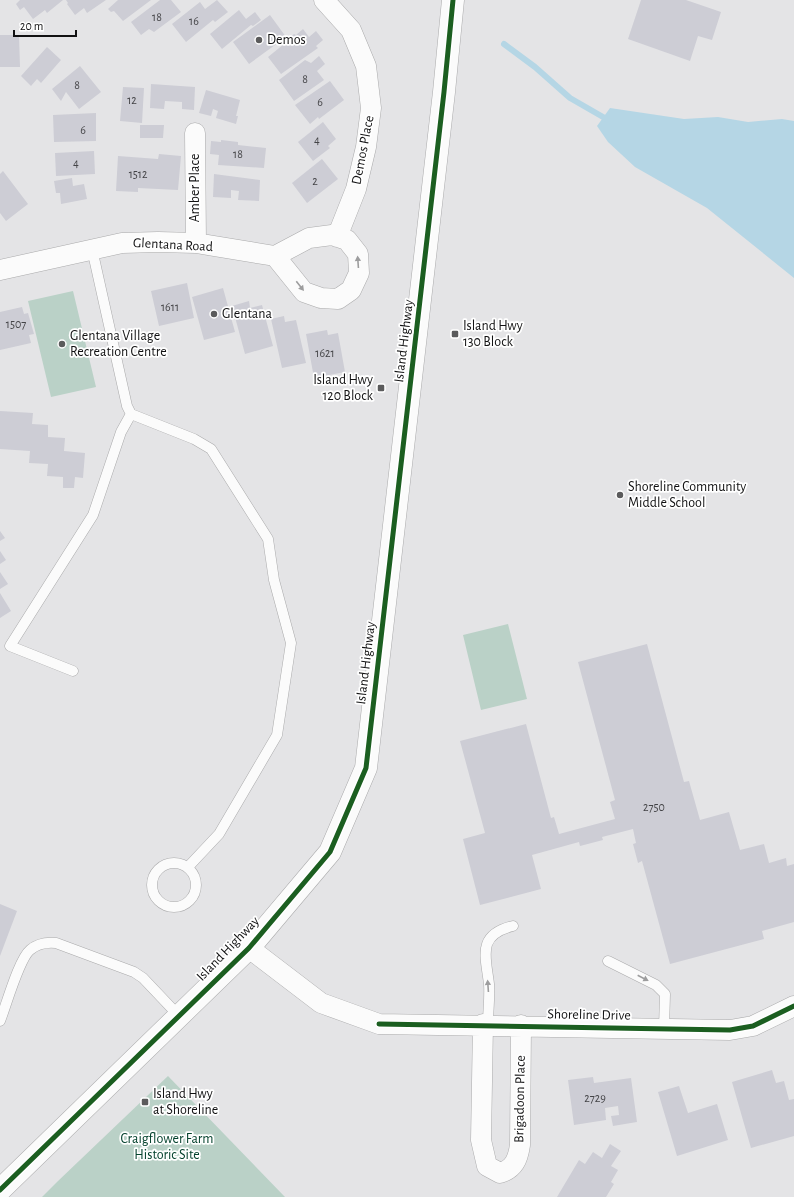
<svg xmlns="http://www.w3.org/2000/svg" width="794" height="1197" font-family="'Alegreya Sans',sans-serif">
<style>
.green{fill:#bad1c7}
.water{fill:#b5d6e5}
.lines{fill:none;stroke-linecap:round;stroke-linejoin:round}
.stream{stroke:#b5d6e5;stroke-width:6}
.building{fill:#cdcdd5}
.lane-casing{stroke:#aaaaab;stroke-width:11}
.street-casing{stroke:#aaaaab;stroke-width:21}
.secondary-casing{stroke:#aaaaab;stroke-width:23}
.lane{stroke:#fbfbfb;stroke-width:10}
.street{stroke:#fbfbfb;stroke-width:20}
.secondary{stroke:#fbfbfb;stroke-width:22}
.cycleway-casing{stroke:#fff;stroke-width:8}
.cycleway{stroke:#1b5e20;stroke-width:5}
.oneway{fill:#9d9d9e}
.poi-dot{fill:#5b5b5c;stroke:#fff;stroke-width:1.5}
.labels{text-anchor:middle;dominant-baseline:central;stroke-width:3.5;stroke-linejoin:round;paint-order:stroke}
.number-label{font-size:12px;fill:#444447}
.poi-label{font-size:14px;fill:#111112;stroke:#fff;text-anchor:start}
.street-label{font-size:14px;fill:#111112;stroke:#fff}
.park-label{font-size:14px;fill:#03412c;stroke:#fff}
</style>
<rect width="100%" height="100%" fill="#e4e4e6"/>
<path class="green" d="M73,291L96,387L51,397L28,301Z
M508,624L527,699L481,710L463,635Z
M168,1076L285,1197H42L58,1181Z"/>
<path class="water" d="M610,108L684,119L718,117L748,122L782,119L794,121V278L707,208L635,167L608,142L597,126Z"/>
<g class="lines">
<path class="stream" d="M504,44L535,67L570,98L610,121"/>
</g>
<path class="building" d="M20,0H63L47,13L45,10L33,19L24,7L20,10L16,4Z
M66,0H106L87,13L84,8L75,15L67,4L68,3Z
M118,0H151L123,21L114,11L111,12L108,9Z
M160,0H171L181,12L154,32L149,29L141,35L131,22Z
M217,0L228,12L215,22L213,20L186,42L172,24L200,2L205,9Z
M641,0H686L721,12L712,40L698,36L690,61L628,39Z
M239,10L246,19L255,12L261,20L253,26L251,25L222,49L210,34Z
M270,15L286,37L249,64L233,42Z
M303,29L309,37L316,31L323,40L316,46L318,48L281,74L268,57L289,40L288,39L294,34L296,35Z
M0,35H19L20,67H0Z
M47,47L61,60L41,83L37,79L31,86L21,76Z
M319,56L325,64L317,71L324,80L294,101L279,80L305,60L311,63Z
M80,66L101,92L79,109L66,92L61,101L52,89Z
M330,81L344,100L319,119L318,117L310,124L295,105Z
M151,84L195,87L194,110L182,109V102L165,101L164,109L150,108Z
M123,87L144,88L142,123L120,121Z
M206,90L240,100L236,116H238L236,124L216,118L218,111L213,109L211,116L199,113Z
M96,113V141L54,142L53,115Z
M323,122L336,139L328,146L330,148L313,161L298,142Z
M140,125H164L163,138H140Z
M221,140L238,142V145L266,148L264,168L218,165L219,155L210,154L211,141L221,142Z
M94,151L95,174L56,176L55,153Z
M159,154L181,156L178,190L138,188V192L116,191L118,156L158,159Z
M322,159L338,179L307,203L292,183Z
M3,171L28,204L6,221L0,213V174Z
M214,174L260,180L259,201L238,200L239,191L231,190V198L213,197Z
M72,178L73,186L84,184L87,199L61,204L60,193H56L54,181Z
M187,283L194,318L159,326L151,291Z
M223,288L235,332L204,340L192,297Z
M249,301L250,308L262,305L273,346L245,354L232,306Z
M22,307L24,314L28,313L34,334L29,335L31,343L0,350V312Z
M284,316L285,322L296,320L306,363L282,368L271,319Z
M327,330L328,335L338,333L345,372L314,378L306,334Z
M0,411L33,413L32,424L48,425V437L65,438L64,451L85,453L83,478L75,477L74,488H63V477L47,476L48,464L29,463L30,451L0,449Z
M0,531L5,538L0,541Z
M0,551L6,560L0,564Z
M0,572L8,584L0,589Z
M0,593L11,611L0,618Z
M647,644L684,782L689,781L700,820L729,812L740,850L764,844L769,863L786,858L787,866L794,864V922L762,931L764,939L670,964L642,861L638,863L633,844L636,843L633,829L602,837L603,840L580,846L579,842L532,855L541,889L480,905L463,839L485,833L460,741L526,724L551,818L554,817L559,834L615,819L610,802L615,800L578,662Z
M0,904L17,911L0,956Z
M772,1070L776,1083L784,1081L789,1100L794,1099V1136L751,1148L732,1082Z
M593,1077L594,1083L631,1078L637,1122L613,1126L611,1116L619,1115L618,1106L605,1108L606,1120L574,1125L568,1080Z
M679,1086L688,1113L717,1104L728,1140L677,1156L658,1092Z
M610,1144L621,1151L611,1166L618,1170L611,1182L614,1184L606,1197H557L579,1160L585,1164L593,1152L602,1158Z"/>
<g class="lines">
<defs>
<path id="lane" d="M92,249L127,406L131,414L194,439L211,449L268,539L274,580L291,643L277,735L219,834L188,867
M73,671L10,646L93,515L121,432L131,414
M152 885a22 22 0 1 1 44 0a22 22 0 1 1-44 0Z
M608,961L656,985L665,994L664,1029
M0,1021C6,1006 19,959 30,950C38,943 46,942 56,943L134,972L143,978L179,1016
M488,1024C488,1011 490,997 489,984C486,957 476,935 513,926"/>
<path id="street" d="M324,0L351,30L366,66L371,108L366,147L356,189L337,237
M195,133L196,243
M0,270L122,243L158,242L196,243L275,256L309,238L332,235L347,240L358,254L359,273L351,290L338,299L321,298L304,292L275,256
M249,948L321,1003L379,1024L730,1030L753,1026L794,1006
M483,1024L481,1140L487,1166L500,1173C514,1169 518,1159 520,1145L521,1025"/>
<path id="secondary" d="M0,1190L249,948L330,852L366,768L444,92L453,0"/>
</defs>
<use href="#lane" class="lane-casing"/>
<use href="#street" class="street-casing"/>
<use href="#secondary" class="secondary-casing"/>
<use href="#lane" class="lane"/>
<use href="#street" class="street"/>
<use href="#secondary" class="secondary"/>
<defs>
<path id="cycleway" d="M379,1024L730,1030L753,1026L794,1006
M0,1190L249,948L330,852L366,768L444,92L453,0"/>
</defs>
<use href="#cycleway" class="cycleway-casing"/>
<use href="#cycleway" class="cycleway"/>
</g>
<defs><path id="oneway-solid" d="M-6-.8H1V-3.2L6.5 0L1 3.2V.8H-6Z"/></defs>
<g class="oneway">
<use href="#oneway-solid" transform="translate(358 262) rotate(-94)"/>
<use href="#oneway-solid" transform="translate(300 286) rotate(52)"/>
<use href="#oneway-solid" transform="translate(643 978) rotate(27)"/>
<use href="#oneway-solid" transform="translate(488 986) rotate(-94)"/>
</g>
<g class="poi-dot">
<circle cx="259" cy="40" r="4"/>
<circle cx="214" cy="314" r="4"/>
<rect x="451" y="330" width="8" height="8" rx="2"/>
<circle cx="62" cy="344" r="4"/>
<rect x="377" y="384" width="8" height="8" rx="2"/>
<circle cx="620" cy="495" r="4"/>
<rect x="141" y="1098" width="8" height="8" rx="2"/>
</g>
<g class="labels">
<g class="number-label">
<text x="157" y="17">18</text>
<text x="194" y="21">16</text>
<text x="305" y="79">8</text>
<text x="77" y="85">8</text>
<text x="132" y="100">12</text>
<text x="320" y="102">6</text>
<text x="83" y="130">6</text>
<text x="317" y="140">4</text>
<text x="238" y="154">18</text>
<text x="76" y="163">4</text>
<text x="138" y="174">1512</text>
<text x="315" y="181">2</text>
<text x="170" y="307">1611</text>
<text x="16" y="324">1507</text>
<text x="325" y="353">1621</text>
<text x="654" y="807">2750</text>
<text x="595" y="1098">2729</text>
</g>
<g class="poi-label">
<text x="267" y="40">Demos</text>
<text x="222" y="314">Glentana</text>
<text x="463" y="326">Island Hwy<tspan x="463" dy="16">130 Block</tspan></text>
<text x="70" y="336">Glentana Village<tspan x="70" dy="16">Recreation Centre</tspan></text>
<text x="373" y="380" text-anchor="end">Island Hwy<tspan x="373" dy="16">120 Block</tspan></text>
<text x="628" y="487">Shoreline Community<tspan x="628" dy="16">Middle School</tspan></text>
<text x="153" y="1094">Island Hwy<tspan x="153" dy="16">at Shoreline</tspan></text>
</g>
<g class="street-label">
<text transform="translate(363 150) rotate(-79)">Demos Place</text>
<text transform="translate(195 188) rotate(-90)">Amber Place</text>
<text transform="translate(173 245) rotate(3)">Glentana Road</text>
<text transform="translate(404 341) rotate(-83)">Island Highway</text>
<text transform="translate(366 663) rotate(-83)">Island Highway</text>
<text transform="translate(228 949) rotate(-46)">Island Highway</text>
<text transform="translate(589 1015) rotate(1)">Shoreline Drive</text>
<text transform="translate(520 1099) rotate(-89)">Brigadoon Place</text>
</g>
<g class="park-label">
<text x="167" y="1139">Craigflower Farm<tspan x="167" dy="16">Historic Site</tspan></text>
</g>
</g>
<path d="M14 30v6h62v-6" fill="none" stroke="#111112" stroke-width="2"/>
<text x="20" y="30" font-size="12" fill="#111112" stroke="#ffffff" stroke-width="3" paint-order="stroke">20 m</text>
</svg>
